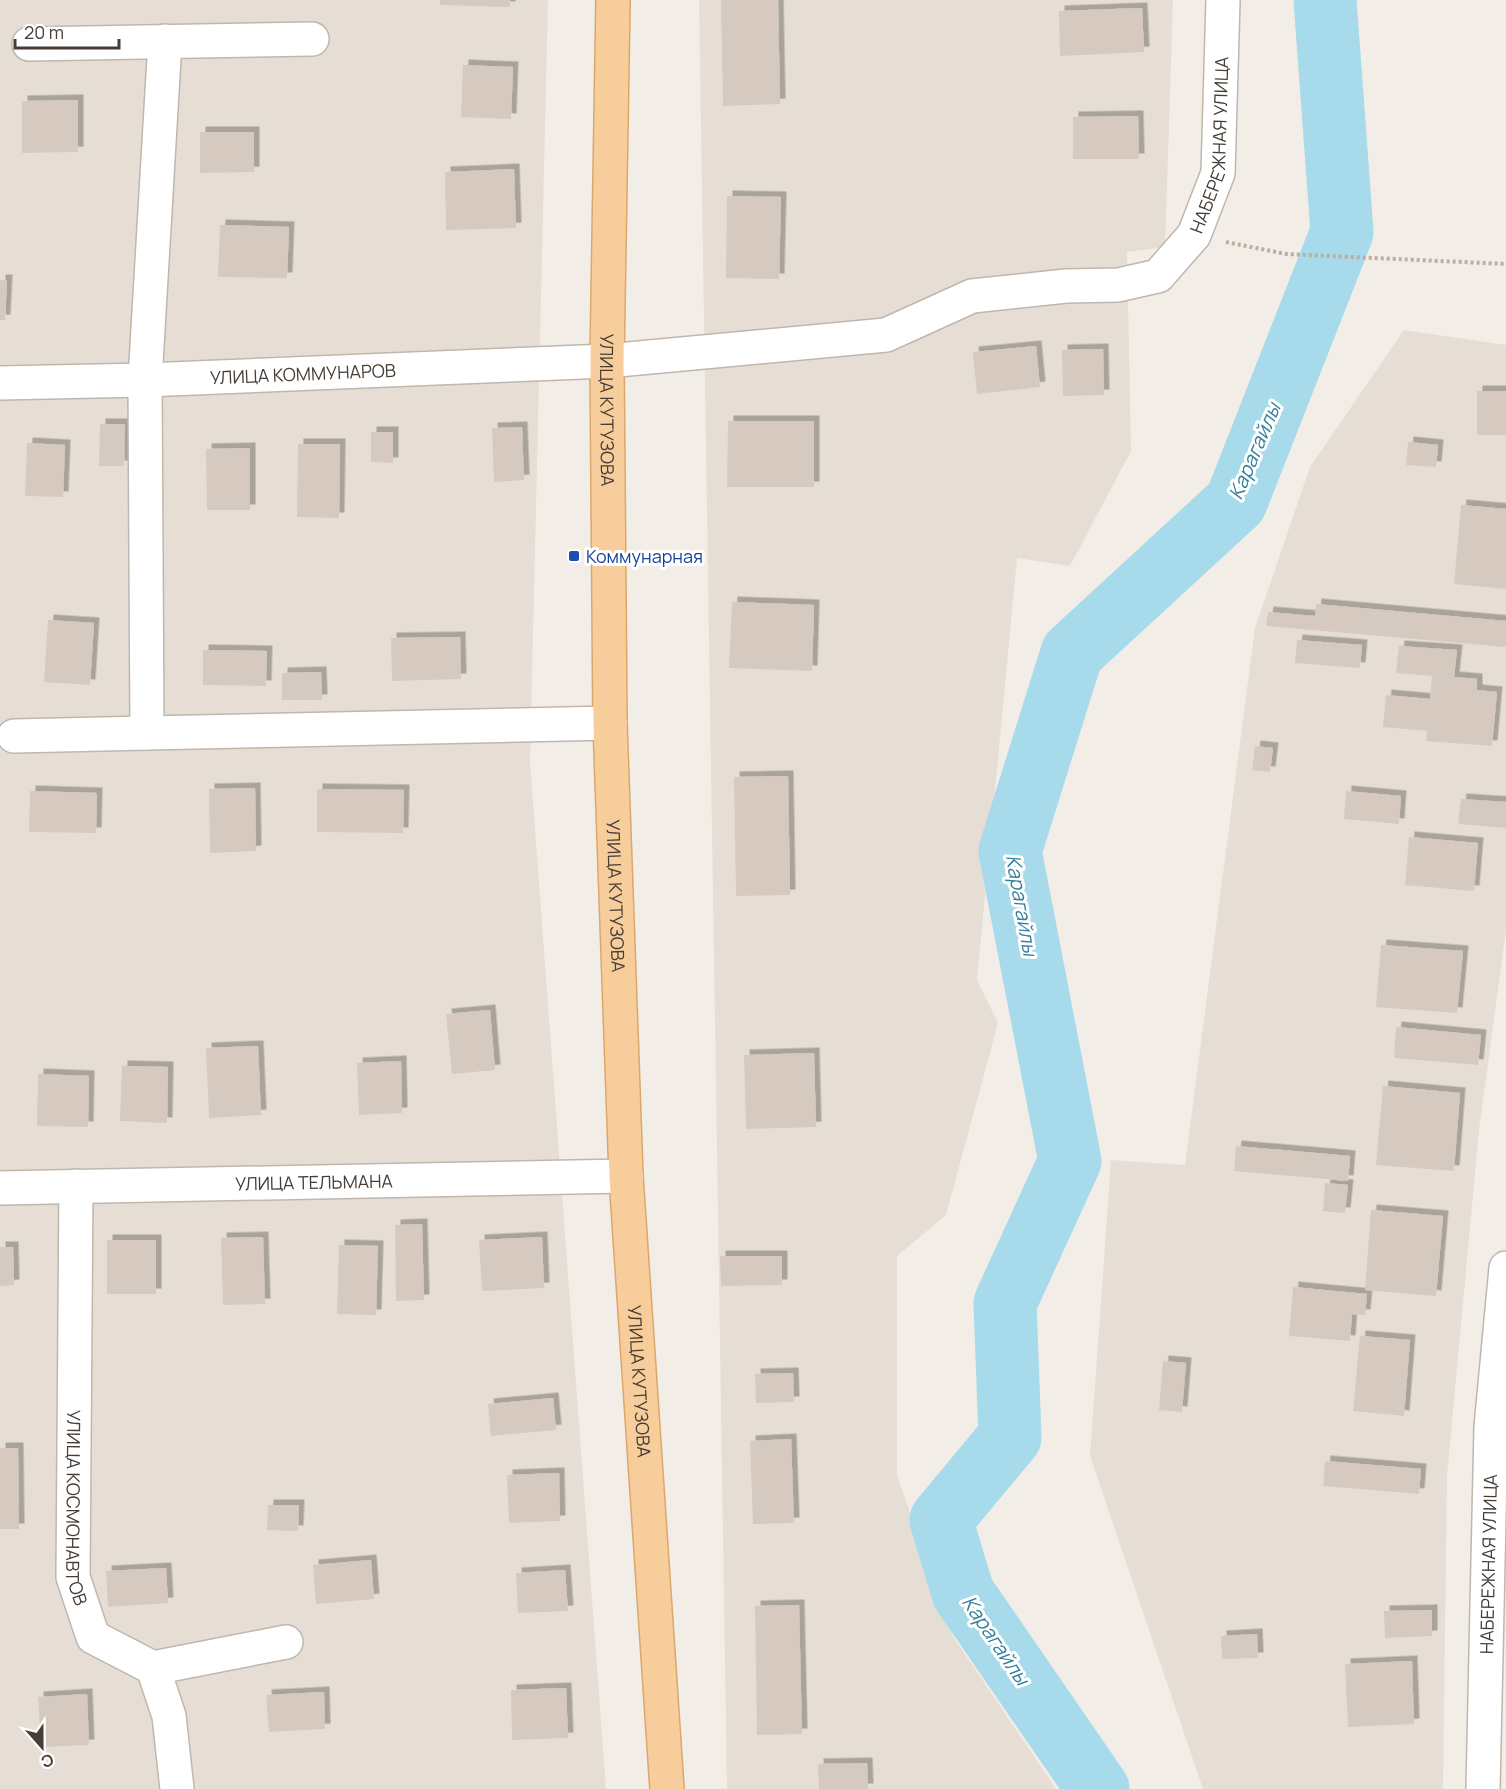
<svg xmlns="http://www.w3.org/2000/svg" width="1506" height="1789" font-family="Manrope,sans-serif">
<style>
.residential{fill:#e6ded5}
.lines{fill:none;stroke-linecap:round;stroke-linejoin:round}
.river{stroke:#a7daeb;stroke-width:63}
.building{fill:#d6cac0;filter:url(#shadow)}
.minor-casing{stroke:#c0b6ad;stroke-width:36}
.major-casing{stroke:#dba86c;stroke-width:36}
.path{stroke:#bead9c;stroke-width:4;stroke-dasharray:3 3;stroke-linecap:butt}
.minor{stroke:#fff;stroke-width:33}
.major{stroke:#f7ce9b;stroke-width:33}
.transit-dot{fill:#1a4fb4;stroke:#fff;stroke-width:2}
.labels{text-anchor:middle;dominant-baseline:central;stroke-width:6;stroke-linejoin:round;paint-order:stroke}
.street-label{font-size:18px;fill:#453d36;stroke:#fff}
.transit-label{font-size:18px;fill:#164399;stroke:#fff;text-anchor:start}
.water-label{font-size:20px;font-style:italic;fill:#337f9a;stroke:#fff}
</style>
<defs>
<filter id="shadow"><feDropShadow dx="5.5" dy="-5.5" stdDeviation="0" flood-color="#0004"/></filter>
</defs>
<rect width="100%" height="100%" fill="#f2ede7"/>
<path class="residential" d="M0,0H548L530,761L606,1789H0Z
M699,0H1173L1165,247L1127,252L1131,451L1070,566L1017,558L977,980L998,1023L946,1215L897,1256V1475L952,1635L1056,1789H727Z
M1404,330L1506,345V930L1479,1130L1447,1476L1443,1789H1203L1090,1456L1111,1160L1185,1165L1255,628L1310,467Z"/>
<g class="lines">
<path class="river" d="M1098,1789L963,1593L941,1520L1010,1437L1005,1303L1070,1161L1010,851L1072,653L1236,502L1342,232L1325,0"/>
</g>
<path class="building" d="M440,0H510V7L440,5Z
M721,0H778L780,104L723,106Z
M1142,8L1144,52L1060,56L1059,11Z
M463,65L513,67L511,119L461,117Z
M78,100V152L22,153V101Z
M1138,116L1139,159H1073V117Z
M200,132H254V172L200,173Z
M514,169L516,228L446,230L445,172Z
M727,196L781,197L779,279L726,278Z
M220,225L289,227L287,278L218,277Z
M0,280H7L5,320H0Z
M1036,346L1040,387L977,394L973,352Z
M1103,349L1104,395L1063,396L1062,350Z
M1477,391H1506V435H1477Z
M728,421H814V487H727Z
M100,424H125L124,466H99Z
M522,427L524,480L494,482L492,428Z
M371,432H393V463L371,462Z
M1408,442L1438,445L1436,467L1406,465Z
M27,443L65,445L63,497L25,496Z
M298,444H340L339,518L297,517Z
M250,448V510H207L206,449Z
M1461,505L1506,509V589L1454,584Z
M732,602L814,605L812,671L729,668Z
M1316,604L1506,621V647L1266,626L1268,612L1315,616Z
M48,620L94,623L90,685L44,682Z
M460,637L461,679L392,681L391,638Z
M1297,640L1362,645L1360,668L1295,663Z
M1399,646L1457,650L1454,677L1477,679V690L1497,692L1492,746L1426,741L1427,731L1383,727L1386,695L1430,699L1432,676L1396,673Z
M203,650L267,651L266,686L203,685Z
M321,672L322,700H282V673Z
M1255,746L1273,748L1270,772L1252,770Z
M788,776L790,895L736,896L734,777Z
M255,788L256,851L210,853L209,789Z
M317,789L404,790L403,833L317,832Z
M30,791L97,793L96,833L29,832Z
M1346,791L1401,796L1399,824L1344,819Z
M1461,799L1506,802V828L1458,824Z
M1409,837L1478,843L1474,891L1405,885Z
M1381,945L1463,951L1457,1013L1376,1007Z
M490,1010L495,1070L452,1074L446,1014Z
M1396,1027L1481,1035L1478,1065L1394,1058Z
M258,1046L261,1115L209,1118L206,1048Z
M814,1053L816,1127L746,1129L744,1055Z
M401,1061L402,1113L359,1115L357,1063Z
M122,1066L168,1067L167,1123L120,1121Z
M38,1074L89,1076L88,1127L37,1126Z
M1383,1086L1460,1093L1454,1171L1376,1165Z
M1236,1146L1350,1156L1348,1181L1234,1171Z
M1325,1183L1348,1185L1345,1213L1323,1211Z
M1371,1210L1443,1216L1436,1296L1365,1290Z
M422,1224L424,1300L396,1301L395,1225Z
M263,1237L265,1304L223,1305L221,1238Z
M542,1237L544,1288L482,1291L479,1240Z
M107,1240H156V1294H107Z
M339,1245L378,1246L376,1315L337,1314Z
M0,1247H13L14,1285L0,1286Z
M720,1256H782V1285L721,1286Z
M1293,1287L1367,1294L1365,1315L1352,1314L1350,1341L1289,1336Z
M1360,1336L1410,1340L1404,1416L1353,1411Z
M1163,1361L1186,1363L1182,1412L1159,1410Z
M793,1373L794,1402L756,1403L755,1374Z
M553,1398L556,1430L491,1436L488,1404Z
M791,1439L794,1523L753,1524L750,1441Z
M0,1448H18L19,1529H0Z
M1325,1461L1421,1469L1419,1494L1323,1486Z
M559,1473L560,1521L509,1523L507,1475Z
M268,1505H299L298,1531L267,1530Z
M371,1560L374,1599L316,1604L313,1565Z
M166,1568L168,1603L108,1607L106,1571Z
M565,1570L568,1611L518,1613L516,1573Z
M799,1605L802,1734L757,1735L755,1606Z
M1432,1610V1636L1385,1638L1384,1611Z
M1257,1634L1258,1658L1222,1659L1221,1636Z
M1412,1661L1414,1724L1348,1727L1345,1664Z
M566,1688L568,1738L512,1740L511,1690Z
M324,1692L325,1729L269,1732L266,1695Z
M87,1694L89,1745L41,1747L38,1697Z
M867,1763L868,1789H819L818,1764Z"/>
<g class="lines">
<defs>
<g id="minor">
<path d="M165,41L145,380L147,733L610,723"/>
<path d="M29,44L312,39"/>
<path id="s1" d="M0,383L145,380L607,361L886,335L972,296L1066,286L1118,285L1158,276L1194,235L1218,173L1223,0"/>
<path d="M14,736L147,733"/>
<path id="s2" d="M76,1186L73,1577L93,1637L153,1668L169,1716L177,1789"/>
<path id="s3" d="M0,1188L626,1176"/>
<path d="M153,1668L286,1642"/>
<path id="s4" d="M1483,1789L1491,1427L1506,1268"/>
</g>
<g id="major">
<path id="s5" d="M613,0L607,361L610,723L626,1176L667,1789"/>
</g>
</defs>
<use href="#minor" class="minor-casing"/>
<use href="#major" class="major-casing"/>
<path class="path" d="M1226,242L1286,254L1506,264"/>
<use href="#minor" class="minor"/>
<use href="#major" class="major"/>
</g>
<rect class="transit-dot" x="568" y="550" width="12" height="12" rx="3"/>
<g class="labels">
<g class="street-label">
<text stroke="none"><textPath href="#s1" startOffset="1317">НАБЕРЕЖНАЯ УЛИЦА</textPath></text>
<text stroke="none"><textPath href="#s1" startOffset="303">УЛИЦА КОММУНАРОВ</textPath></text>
<text stroke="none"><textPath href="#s5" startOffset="410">УЛИЦА КУТУЗОВА</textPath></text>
<text stroke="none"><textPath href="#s5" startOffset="896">УЛИЦА КУТУЗОВА</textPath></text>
<text stroke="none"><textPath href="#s3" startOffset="314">УЛИЦА ТЕЛЬМАНА</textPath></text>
<text stroke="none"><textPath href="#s5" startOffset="1382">УЛИЦА КУТУЗОВА</textPath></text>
<text stroke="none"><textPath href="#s2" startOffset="322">УЛИЦА КОСМОНАВТОВ</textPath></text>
<text stroke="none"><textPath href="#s4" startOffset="225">НАБЕРЕЖНАЯ УЛИЦА</textPath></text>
</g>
<g class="transit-label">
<text x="586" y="556">Коммунарная</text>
</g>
<g class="water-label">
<text transform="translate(1254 451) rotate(-67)">Карагайлы</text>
<text transform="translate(1022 905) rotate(80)">Карагайлы</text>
<text transform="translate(996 1640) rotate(56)">Карагайлы</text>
</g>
</g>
<g transform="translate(42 1747) rotate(159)" stroke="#ffffff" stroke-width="4.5" paint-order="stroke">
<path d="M0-4.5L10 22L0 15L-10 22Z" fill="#453d36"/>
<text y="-9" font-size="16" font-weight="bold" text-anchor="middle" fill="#453d36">С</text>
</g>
<path d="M15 39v9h104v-9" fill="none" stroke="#453d36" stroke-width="3"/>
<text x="24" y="39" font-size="18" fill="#453d36" stroke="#ffffff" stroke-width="4.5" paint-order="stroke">20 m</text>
</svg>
